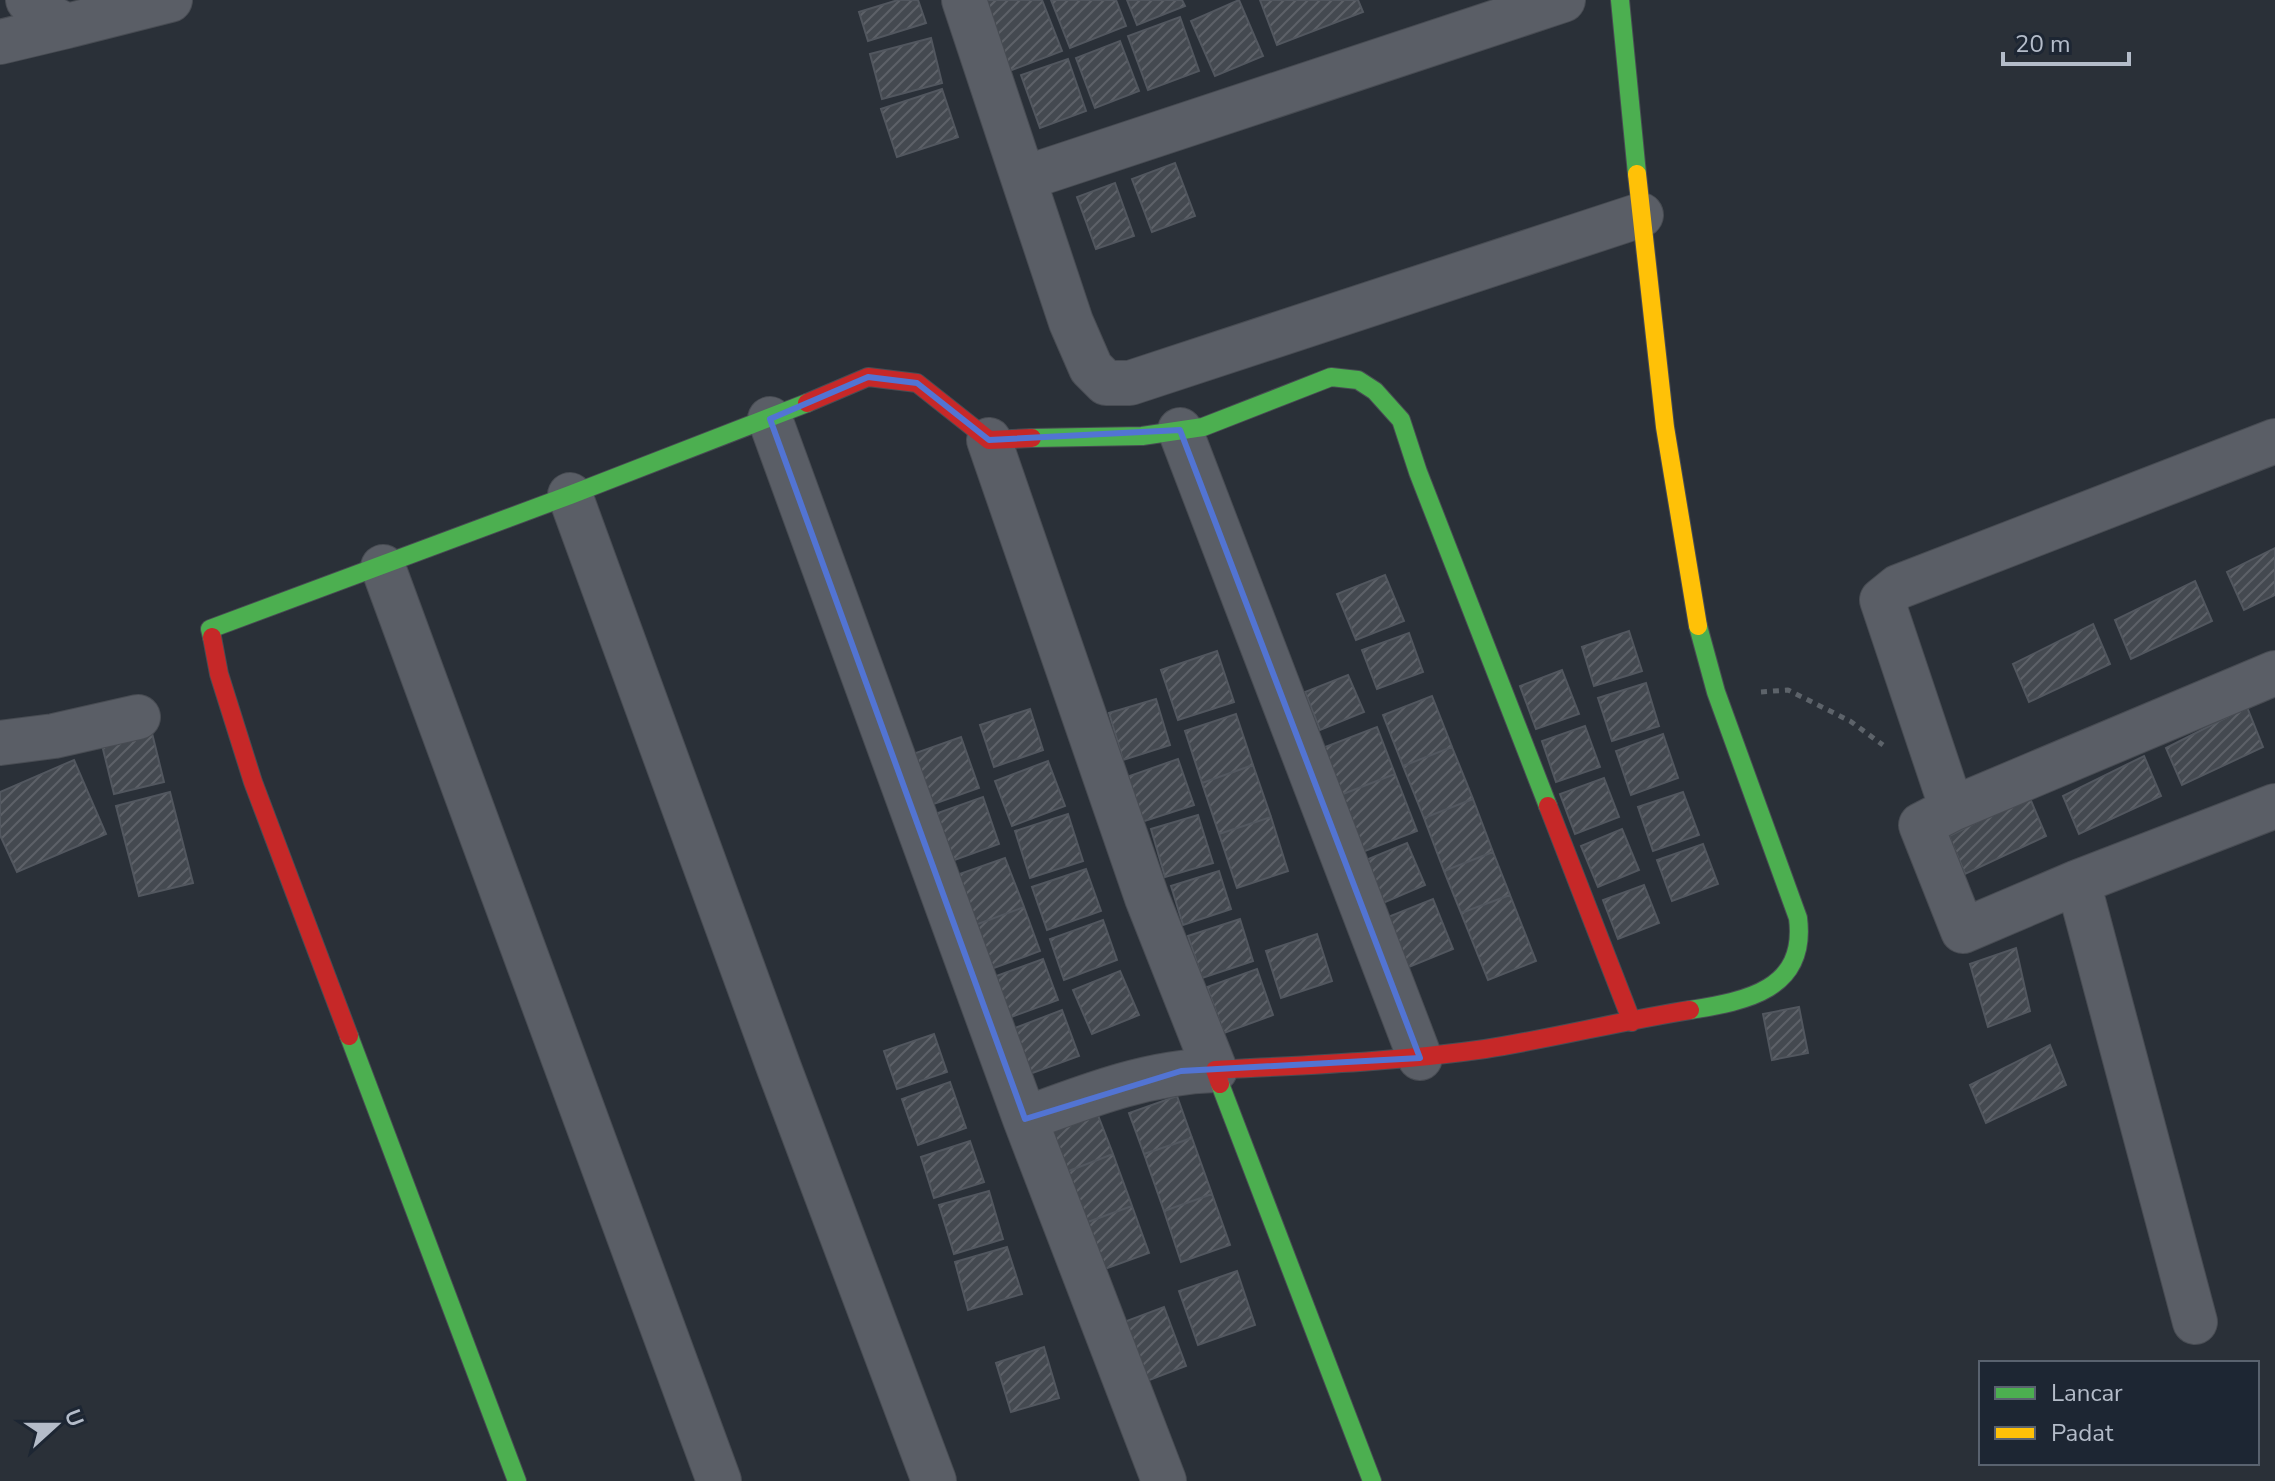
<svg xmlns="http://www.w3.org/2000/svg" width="2275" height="1481" font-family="'Nunito Sans',sans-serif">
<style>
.building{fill:url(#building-hatch);stroke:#52575f;stroke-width:2}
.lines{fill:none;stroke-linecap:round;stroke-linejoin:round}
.street-casing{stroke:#484c53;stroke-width:46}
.fast-casing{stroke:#484c53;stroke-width:20}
.slow-casing{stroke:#484c53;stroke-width:20}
.jam-casing{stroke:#484c53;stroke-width:20}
.path{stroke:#5d636a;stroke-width:5;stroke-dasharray:6 6;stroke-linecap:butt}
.street{stroke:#5a5e66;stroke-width:44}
.fast{stroke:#4caf50;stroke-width:18}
.slow{stroke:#ffc107;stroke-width:18}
.jam{stroke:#c62828;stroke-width:18}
.marked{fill:none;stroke:#5274d3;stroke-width:6;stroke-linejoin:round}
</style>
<defs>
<pattern id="building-hatch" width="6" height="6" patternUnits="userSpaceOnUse" patternTransform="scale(2)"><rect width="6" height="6" fill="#444950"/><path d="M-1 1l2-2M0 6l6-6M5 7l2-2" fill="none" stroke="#5d6168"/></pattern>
</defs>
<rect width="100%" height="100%" fill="#2a3038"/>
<path class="building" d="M898,0H918L926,23L868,41L859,12Z
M986,0H1042L1062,51L1004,73Z
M1051,0H1116L1126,26L1070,48Z
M1127,0H1182L1185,6L1137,25Z
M1239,0L1263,56L1215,76L1191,21Z
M1260,0H1358L1363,12L1277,45Z
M1180,17L1199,71L1148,90L1128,36Z
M931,38L942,83L882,99L870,54Z
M1120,41L1139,91L1095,108L1076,58Z
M1068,59L1086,111L1040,128L1021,75Z
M942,89L958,137L897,157L881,109Z
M1175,163L1195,216L1152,232L1132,179Z
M1115,183L1134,236L1096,249L1077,197Z
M2275,548V595L2244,610L2227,572Z
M1385,575L1404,621L1356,640L1337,594Z
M2195,581L2212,621L2131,659L2115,620Z
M2093,624L2110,664L2029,702L2013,664Z
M1629,631L1642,671L1594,686L1582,647Z
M1409,633L1423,672L1377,689L1362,650Z
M1217,651L1234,702L1178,720L1161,670Z
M1562,670L1579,714L1536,729L1520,686Z
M1348,675L1364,712L1320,730L1305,692Z
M1646,683L1659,726L1612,741L1598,698Z
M1432,696L1452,747L1403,766L1383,715Z
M1156,699L1170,745L1123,760L1109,713Z
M2247,707L2263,747L2182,785L2166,748Z
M1030,709L1043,750L994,767L980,725Z
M1236,714L1253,765L1202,783L1185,731Z
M1585,726L1600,767L1556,782L1542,741Z
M1377,727L1395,774L1330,799L1312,752Z
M151,729L164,782L114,794L101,741Z
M1663,734L1678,778L1631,795L1616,751Z
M961,737L979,788L928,806L910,755Z
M1452,747L1473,799L1424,818L1403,766Z
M2144,756L2161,796L2079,834L2063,796Z
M1178,759L1194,805L1132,825L1118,780Z
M74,760L106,834L17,872L0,835V792Z
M1048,761L1065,806L1012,826L995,781Z
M1253,765L1271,817L1219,834L1202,783Z
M1395,774L1417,831L1352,856L1330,799Z
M1604,778L1619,817L1575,834L1560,794Z
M170,792L193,883L139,896L116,806Z
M1683,792L1699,835L1653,851L1638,807Z
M2029,796L2046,836L1965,874L1949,836Z
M983,797L999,844L949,862L932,815Z
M1473,799L1493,852L1444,871L1424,818Z
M1068,814L1083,861L1030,878L1015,831Z
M1198,815L1213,863L1165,877L1151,829Z
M1271,817L1288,871L1237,888L1219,834Z
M1622,829L1639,870L1598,887L1581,846Z
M1407,843L1425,885L1383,903L1366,860Z
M1703,844L1718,884L1672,901L1657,860Z
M1493,852L1510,895L1461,913L1444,871Z
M1005,858L1024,907L967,928L948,878Z
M1086,869L1101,911L1047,930L1032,887Z
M1219,871L1231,909L1183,925L1171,886Z
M1644,885L1659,923L1618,939L1603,900Z
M1510,895L1536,961L1488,980L1461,913Z
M1433,899L1453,949L1404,969L1383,919Z
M1024,907L1040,951L983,972L967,928Z
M1240,919L1253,961L1202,978L1188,936Z
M1103,920L1117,960L1064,980L1050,939Z
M1317,934L1332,981L1281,998L1266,951Z
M2016,948L2030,1011L1988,1027L1970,964Z
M1043,959L1058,1000L1003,1020L988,979Z
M1257,969L1273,1015L1224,1033L1207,987Z
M1120,971L1139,1015L1092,1034L1073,990Z
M1799,1007L1808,1053L1772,1060L1763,1014Z
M1062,1010L1079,1056L1027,1075L1010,1030Z
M934,1034L947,1072L897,1089L884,1051Z
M2050,1045L2066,1085L1986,1123L1970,1085Z
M950,1082L966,1128L918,1145L902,1099Z
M1177,1096L1192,1138L1144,1154L1129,1113Z
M1094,1105L1113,1154L1066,1172L1047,1123Z
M1192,1138L1212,1194L1164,1211L1144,1154Z
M970,1141L984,1182L934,1198L921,1157Z
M1113,1154L1132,1206L1085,1223L1066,1172Z
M989,1191L1003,1239L954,1254L939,1205Z
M1212,1194L1230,1245L1181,1262L1164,1211Z
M1132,1206L1149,1253L1102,1270L1085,1223Z
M1007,1247L1022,1294L968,1310L955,1262Z
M1237,1271L1255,1325L1198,1345L1179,1291Z
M1164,1307L1186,1366L1139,1384L1116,1325Z
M1044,1347L1059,1398L1011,1412L996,1363Z"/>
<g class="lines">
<defs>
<path id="street" d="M28,0L46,15L67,26L170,0
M964,0L1071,322L1091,368L1106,383H1130L1641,215
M0,42L67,26
M1025,178L1563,0
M770,419L1025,1119L1164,1481
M1180,430L1420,1058
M989,440L1147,898L1215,1070C1148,1072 1087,1096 1025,1119
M570,495L779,1068L934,1481
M383,567L719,1481
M2275,673L1952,809L1921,825L1963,931L2078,882L2275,806
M0,743L54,736L138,717
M1952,809L1882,600L1898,587L2275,441
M2078,882L2195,1322"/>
<path id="fast" d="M1620,0L1637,174
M1032,438L1142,436L1203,427L1331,377L1358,380L1375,391L1401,420L1418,472L1548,806
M212,637L210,629L570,495L807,403
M1690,1010C1746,1001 1807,990 1798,918L1716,692L1698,626
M349,1036L517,1481
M1220,1084L1372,1481"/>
<path id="slow" d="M1637,174L1665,427L1698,626"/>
<path id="jam" d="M807,403L868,377L917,383L989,440L1032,438
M212,637L219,674L253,782L349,1036
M1548,806L1632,1022
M1220,1084L1215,1070C1305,1065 1395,1062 1485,1049C1554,1038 1621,1021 1690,1010"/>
</defs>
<use href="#street" class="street-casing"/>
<use href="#fast" class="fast-casing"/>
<use href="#slow" class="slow-casing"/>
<use href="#jam" class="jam-casing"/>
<path class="path" d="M1761,692L1788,690L1850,721L1883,745"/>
<use href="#street" class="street"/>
<use href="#fast" class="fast"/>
<use href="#slow" class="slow"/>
<use href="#jam" class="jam"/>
</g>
<path class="marked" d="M868,377L917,383L989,440L1180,430L1420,1058L1181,1071L1025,1119L770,419Z"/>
<rect x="1979" y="1361" width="280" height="104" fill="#1d2633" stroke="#59626f" stroke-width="2"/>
<rect x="1995" y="1387" width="40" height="12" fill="#4caf50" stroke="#59626f" stroke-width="2"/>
<text x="2051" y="1401" font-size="24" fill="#b4bcc9">Lancar</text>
<rect x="1995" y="1427" width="40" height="12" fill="#ffc107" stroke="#59626f" stroke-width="2"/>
<text x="2051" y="1441" font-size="24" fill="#b4bcc9">Padat</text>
<g transform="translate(56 1425) rotate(69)" stroke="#1d2633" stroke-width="6" paint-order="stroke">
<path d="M0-6L14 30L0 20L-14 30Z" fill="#b4bcc9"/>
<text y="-12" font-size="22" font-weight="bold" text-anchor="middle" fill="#b4bcc9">U</text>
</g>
<path d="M2003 52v12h126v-12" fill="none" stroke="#b4bcc9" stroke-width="4"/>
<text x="2015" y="52" font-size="24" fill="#b4bcc9" stroke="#1d2633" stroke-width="6" paint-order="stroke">20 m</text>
</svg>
